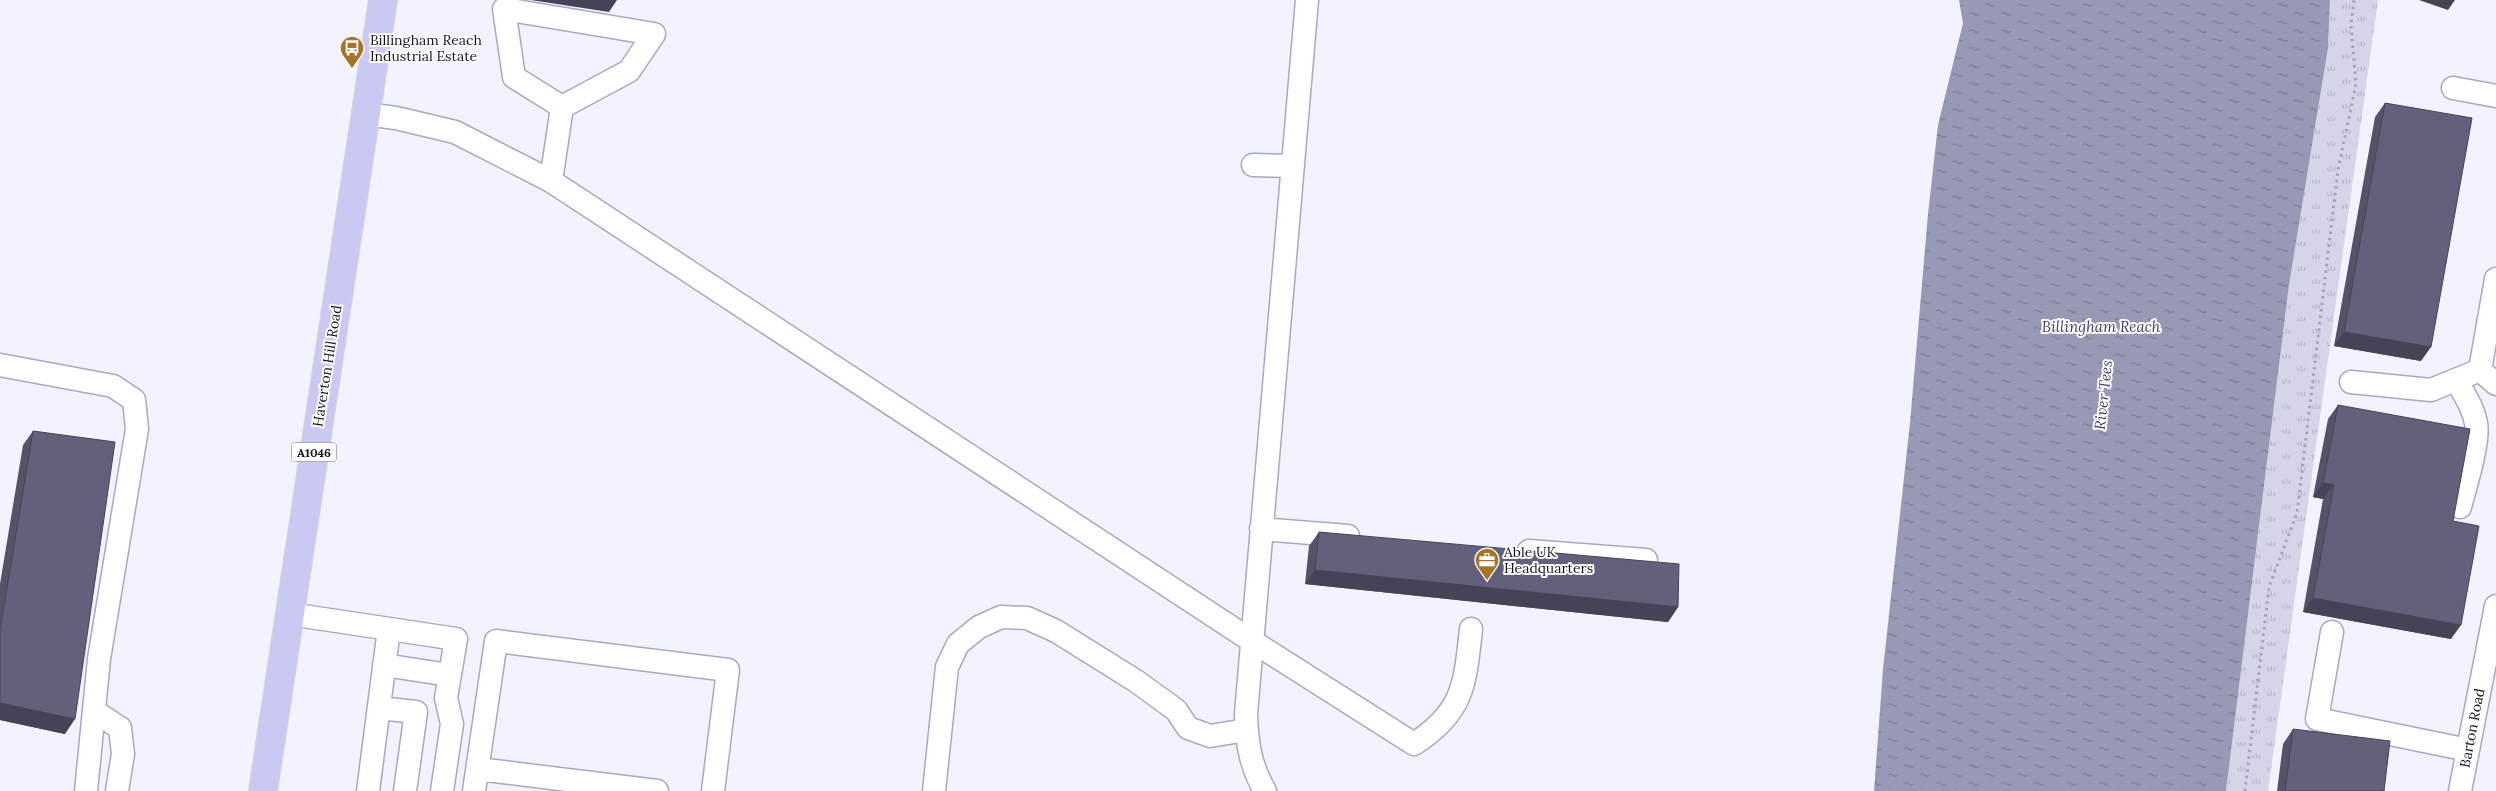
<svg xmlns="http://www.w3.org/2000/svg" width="2496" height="791" font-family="Lora,serif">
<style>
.grass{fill:url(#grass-tufts)}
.water{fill:url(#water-ripples)}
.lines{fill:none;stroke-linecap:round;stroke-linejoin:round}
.minor-casing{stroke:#a7a8c5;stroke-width:25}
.major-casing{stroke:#d5d5d6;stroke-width:30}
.path{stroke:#a5a5b1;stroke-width:3;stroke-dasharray:2.5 4;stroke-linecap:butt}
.minor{stroke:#fff;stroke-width:22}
.major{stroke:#cac9f4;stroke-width:28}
.wall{fill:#53536a}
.shaded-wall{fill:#444456}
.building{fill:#61617b;stroke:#444456}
.labels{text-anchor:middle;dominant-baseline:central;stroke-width:4;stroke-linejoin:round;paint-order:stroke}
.shield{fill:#fff;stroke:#5a5a61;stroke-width:1}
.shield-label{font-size:12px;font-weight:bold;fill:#13131d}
.poi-label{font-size:14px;fill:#13131d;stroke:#fff;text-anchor:start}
.street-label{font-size:14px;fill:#13131d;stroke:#fff}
.water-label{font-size:15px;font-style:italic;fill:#413f69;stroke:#fff}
</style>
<defs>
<pattern id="grass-tufts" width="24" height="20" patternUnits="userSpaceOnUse" patternTransform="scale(1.25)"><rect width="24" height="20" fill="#d4d5e9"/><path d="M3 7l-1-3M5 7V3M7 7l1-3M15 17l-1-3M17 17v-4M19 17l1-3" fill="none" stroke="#b5b6c7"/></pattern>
<pattern id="water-ripples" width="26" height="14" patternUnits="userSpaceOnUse" patternTransform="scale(1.25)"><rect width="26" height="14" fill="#9899b4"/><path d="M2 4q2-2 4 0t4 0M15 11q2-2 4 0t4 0" fill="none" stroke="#7b7c92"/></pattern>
</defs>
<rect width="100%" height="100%" fill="#f2f3ff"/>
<path class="grass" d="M2330,0H2378L2268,791H2226L2289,285L2328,48Z"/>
<path class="water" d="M1959,0H2330L2328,48L2289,285L2226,791H1874L1883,669L1910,423L1928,214L1938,125L1963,23Z"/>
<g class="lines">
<defs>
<path id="minor" d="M2453,88L2496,96
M365,114L396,118L455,132L551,181L1252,641L1414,744C1464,712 1465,684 1471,629
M1253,165L1293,166
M551,181L562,107L514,77L504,9L654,34L629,71L562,107
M2496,279L2480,370L2496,384
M0,365L113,386L134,400L137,429L99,659L86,791
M2456,380C2464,394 2473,407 2476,423C2480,440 2465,488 2460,507
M2351,382L2431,390L2480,370
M1261,529L1348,536
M1529,551L1646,560
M290,614L456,639L446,698L452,724L442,791
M2332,632L2317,719L2468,750
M384,665L449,675
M379,708L416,712L405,791
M94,711L120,728L123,754L117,791
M478,769L657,791
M368,791L389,629
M474,791L496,641L728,670L713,791
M934,791L947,667L958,644L979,627L1001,617L1027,618L1056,631L1136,681L1176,710L1188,728L1210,736L1246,730
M1265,791C1250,765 1247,743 1246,714L1307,0
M2460,791L2496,606"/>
<path id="major" d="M263,791L383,0"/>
</defs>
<use href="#minor" class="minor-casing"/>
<use href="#major" class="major-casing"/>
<path class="path" d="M2245,791L2269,587L2297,513L2338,170L2356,84L2351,25L2354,0"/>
<use href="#minor" class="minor"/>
<use href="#major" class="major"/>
</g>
<path class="wall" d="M2385,103L2421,361L2334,346L2375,117Z
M2338,405L2453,521L2451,639L2303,612L2323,499L2313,497L2328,419Z
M33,431L65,734L0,720V584L23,445Z
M1319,532L1678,607L1668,622L1305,584L1309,546Z
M2293,729L2384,791H2277L2283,744Z"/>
<path class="shaded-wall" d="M531,0H617L609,12Z
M2419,0H2455L2448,10Z
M2344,332L2431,347L2421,361L2334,346Z
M2323,483L2334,485L2323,499L2313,497Z
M1315,570L1678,607L1668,622L1305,584Z
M2313,598L2461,625L2451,639L2303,612Z
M0,703L75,719L65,734L0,720Z"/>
<path class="building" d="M2385,103L2472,118L2431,347L2344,332Z
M2338,405L2470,429L2453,521L2479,526L2461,625L2313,598L2334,485L2323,483Z
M33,431L115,442L75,719L0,703V630Z
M1319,532L1679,564L1678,607L1315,570Z
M2293,729L2390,741L2384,791H2285Z"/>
<defs>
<symbol id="bus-pin" viewBox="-11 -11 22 30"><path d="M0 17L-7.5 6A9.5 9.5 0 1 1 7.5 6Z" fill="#a6752a" stroke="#fff"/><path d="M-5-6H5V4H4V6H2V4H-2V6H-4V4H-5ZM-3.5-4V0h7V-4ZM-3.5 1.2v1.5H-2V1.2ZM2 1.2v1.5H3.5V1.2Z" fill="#fff"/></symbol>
<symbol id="office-pin" viewBox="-11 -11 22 30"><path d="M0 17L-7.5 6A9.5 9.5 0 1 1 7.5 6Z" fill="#a6752a" stroke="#fff"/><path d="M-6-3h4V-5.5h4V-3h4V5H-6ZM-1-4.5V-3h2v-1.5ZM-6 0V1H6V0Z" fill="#fff"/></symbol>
</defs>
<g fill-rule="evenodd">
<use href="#bus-pin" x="338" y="34" width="28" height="38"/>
<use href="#office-pin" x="1473" y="546" width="28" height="38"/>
</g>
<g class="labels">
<rect class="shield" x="291.5" y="442.5" width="45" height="19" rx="4"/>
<g class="shield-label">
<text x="314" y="452">A1046</text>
</g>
<g class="poi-label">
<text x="370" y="40">Billingham Reach<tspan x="370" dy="16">Industrial Estate</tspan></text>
<text x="1504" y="552">Able UK<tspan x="1504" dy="16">Headquarters</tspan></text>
</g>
<g class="street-label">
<text transform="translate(327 366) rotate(-81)">Haverton Hill Road</text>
<text transform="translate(2472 728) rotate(-79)">Barton Road</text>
</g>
<g class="water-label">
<text x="2101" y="326">Billingham Reach</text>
<text transform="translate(2103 395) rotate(-84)">River Tees</text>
</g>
</g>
</svg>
